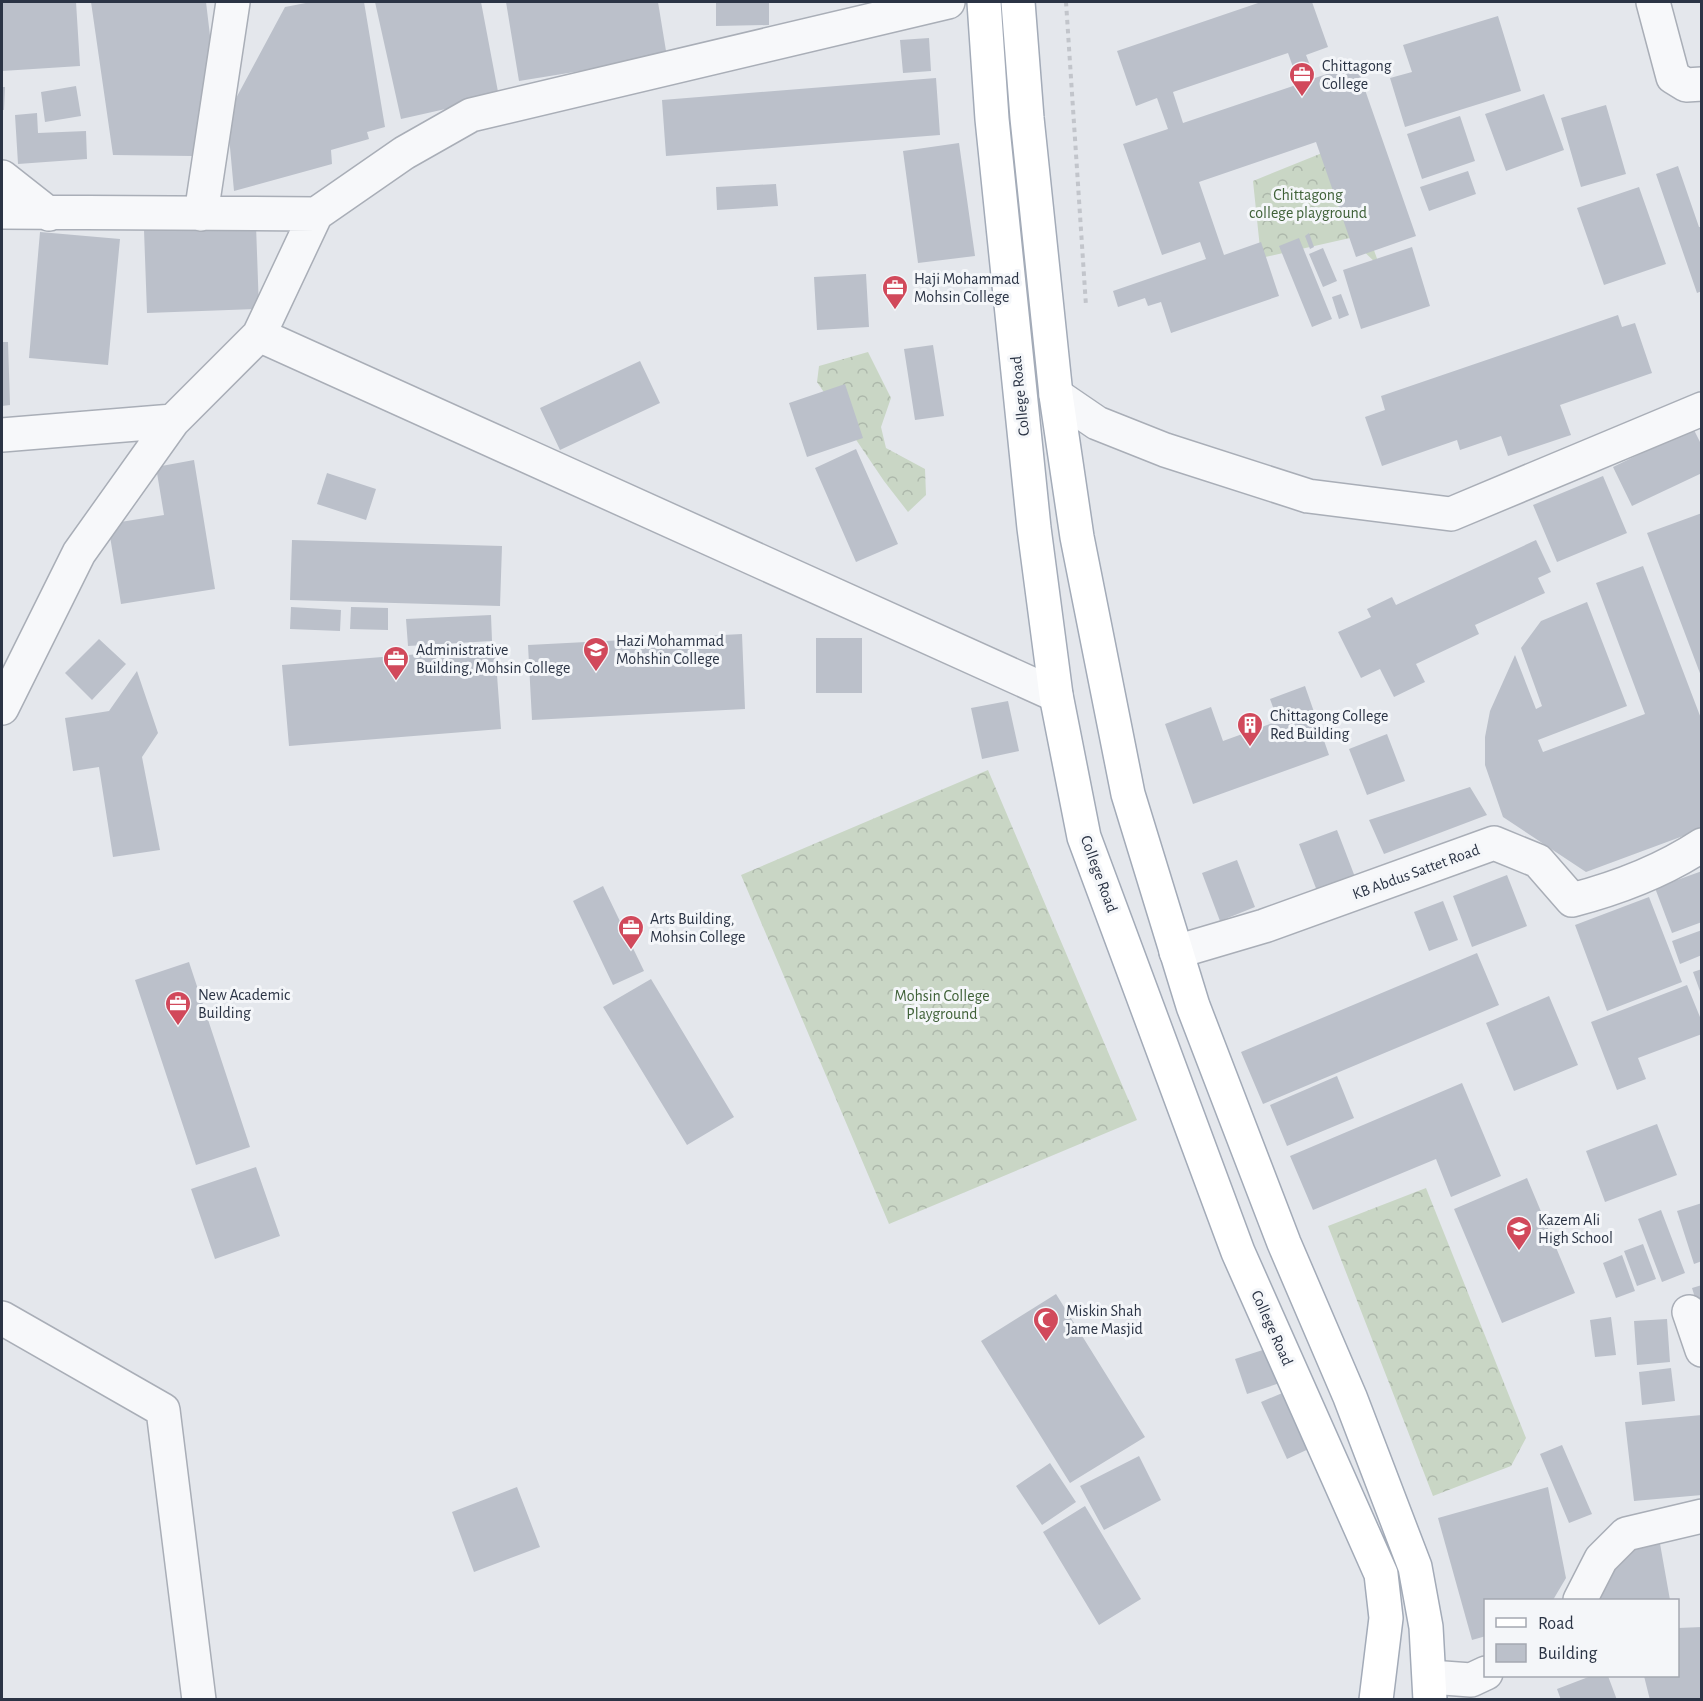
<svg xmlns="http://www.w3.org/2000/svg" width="1703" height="1701" font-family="'Alegreya Sans',sans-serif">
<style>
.forest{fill:url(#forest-crowns)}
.building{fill:#bbc0ca;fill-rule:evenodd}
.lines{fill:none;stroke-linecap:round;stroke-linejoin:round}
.minor-casing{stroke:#a9aeb7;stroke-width:36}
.primary-casing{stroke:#a3abb8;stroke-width:36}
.path{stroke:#c2c5cb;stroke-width:4;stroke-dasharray:4.5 4.5;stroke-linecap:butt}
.minor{stroke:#f7f8fa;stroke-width:33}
.primary{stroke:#fff;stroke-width:33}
.labels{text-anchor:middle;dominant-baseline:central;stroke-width:6;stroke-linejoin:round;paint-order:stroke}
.poi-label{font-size:16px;fill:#2b3445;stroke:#f4f6f9;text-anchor:start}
.park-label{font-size:16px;fill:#3f6138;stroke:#f4f6f9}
.street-label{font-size:16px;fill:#2b3445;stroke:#f4f6f9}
</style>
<defs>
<pattern id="forest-crowns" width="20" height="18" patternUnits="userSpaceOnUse" patternTransform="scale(1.5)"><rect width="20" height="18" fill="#c9d6c5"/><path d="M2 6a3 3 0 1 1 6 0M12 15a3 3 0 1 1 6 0" fill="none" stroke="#adb8ab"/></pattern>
</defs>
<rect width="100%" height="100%" fill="#e4e7ec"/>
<path class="forest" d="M1337,147L1380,267L1350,238L1261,258L1253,181Z
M868,352L891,398L881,427L886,448L925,469L926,495L908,512L884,481L817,382L819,366Z
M988,770L1137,1120L889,1224L741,875Z
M1426,1188L1526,1438L1511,1466L1433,1496L1328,1226Z"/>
<path class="building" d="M2,2H76L80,66L2,71Z
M91,2H206L214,69L192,156L113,155Z
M311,2H364L385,127L367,132L369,139L331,150L332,164L234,191L227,115L285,7Z
M375,2H481L499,97L401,119Z
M506,2H658L667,57L519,81Z
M716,2H769V25L716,26Z
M1261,2H1312L1328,47L1306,55L1315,78L1356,64L1416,236L1356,257L1316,142L1199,182L1224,255L1261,242L1279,296L1171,333L1161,302L1148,306L1145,298L1118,307L1113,291L1206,259L1200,242L1162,255L1123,144L1168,129L1157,98L1136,106L1117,51ZM1288,53L1299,84L1183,123L1173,92Z
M1498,16L1521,91L1405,127L1390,78L1412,72L1403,45Z
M929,38L931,71L903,73L900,40Z
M936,78L940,135L666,156L662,100Z
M76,86L81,116L45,122L41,92Z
M2,87H5L4,110H2Z
M1544,94L1564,150L1506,171L1485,114Z
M1606,105L1626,174L1581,187L1561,118Z
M37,113L38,133L86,131L87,159L18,164L15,115Z
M1460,116L1475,161L1422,179L1407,134Z
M959,143L975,256L918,263L903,151Z
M1678,166L1699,227H1702V291L1697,293L1656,174Z
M1468,171L1476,194L1429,211L1420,187Z
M776,184L778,206L717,210L716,187Z
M1639,187L1666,264L1604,285L1577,208Z
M256,225L259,309L147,313L144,230Z
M40,232L120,239L108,365L29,358Z
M1309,233L1314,247L1310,249L1305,236Z
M1299,238L1332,319L1312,327L1279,246Z
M1412,247L1430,306L1361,329L1343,270Z
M1323,248L1337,281L1323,287L1309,254Z
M866,274L869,327L817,330L814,277Z
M1341,294L1349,315L1339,319L1332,297Z
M1618,315L1622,327L1635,323L1652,373L1560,405L1571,435L1508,456L1501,436L1460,450L1457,440L1382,466L1365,417L1385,410L1381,396Z
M2,342H8L10,405L2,406Z
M933,345L944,416L915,420L904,349Z
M640,361L660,403L560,450L540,408Z
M845,384L863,438L807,457L789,403Z
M1693,428L1702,446V473L1632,506L1613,467Z
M856,449L898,544L856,562L815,468Z
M194,460L215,589L121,604L108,524L164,515L156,467Z
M327,473L376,489L366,520L317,504Z
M1603,476L1627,533L1557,562L1533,505Z
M1702,513V676H1701L1647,533Z
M292,540L502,546L500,606L290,600Z
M1536,540L1551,572L1538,578L1545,593L1475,625L1479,634L1416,664L1425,682L1394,697L1380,669L1361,678L1338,632L1371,617L1367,609L1392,597L1396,605Z
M1643,566L1702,721V829L1586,872L1503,817L1485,765V737L1490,711L1515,655L1536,709L1542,706L1521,648L1541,621L1587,602L1627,706L1538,740L1543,752L1645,714L1596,583Z
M291,607L341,610L340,631L290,629Z
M351,607L388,608V630L350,629Z
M491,615L492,641L408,646L406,619Z
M742,634L745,709L532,720L528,645Z
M816,638H862V693H816Z
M99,639L126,664L92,700L65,673Z
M495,648L501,729L289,746L282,665Z
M137,671L158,733L142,757L160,850L113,857L99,767L73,771L65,718L109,711Z
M1305,686L1329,755L1193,804L1165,724L1211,707L1223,741L1278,721L1270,699Z
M1008,701L1019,751L982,759L971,708Z
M1387,734L1405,781L1367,795L1349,749Z
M1470,787L1487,815L1384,854L1369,820Z
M1337,830L1355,877L1317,891L1299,844Z
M1237,860L1255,907L1220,921L1202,873Z
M1702,871V922L1672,933L1655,888Z
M1507,875L1527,926L1472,947L1453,896Z
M603,886L644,971L613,985L573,901Z
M1649,897L1682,982L1607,1011L1575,925Z
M1443,901L1458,940L1429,951L1414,912Z
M1702,930V955L1680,964L1672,941Z
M1477,953L1499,1005L1263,1104L1241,1052Z
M189,962L250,1147L196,1165L135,980Z
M1702,969V994H1701L1693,972Z
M651,979L734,1117L687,1145L603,1007Z
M1687,985L1702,1022V1034L1638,1058L1646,1079L1617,1090L1591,1022Z
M1549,996L1578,1065L1514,1091L1486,1023Z
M1337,1076L1354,1118L1287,1146L1270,1105Z
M1462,1083L1501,1176L1451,1197L1436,1159L1313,1210L1290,1156Z
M1657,1124L1677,1175L1605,1202L1586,1151Z
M256,1167L280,1236L215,1259L191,1189Z
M1527,1178L1575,1293L1502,1323L1454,1209Z
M1702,1203V1261L1694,1264L1677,1211Z
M1661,1210L1685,1273L1662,1282L1638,1219Z
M1643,1244L1656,1279L1637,1286L1624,1251Z
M1622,1255L1635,1291L1616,1298L1603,1263Z
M1702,1285V1317H1701L1692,1288Z
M1056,1294L1145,1437L1070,1483L981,1341Z
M1611,1317L1616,1355L1595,1357L1590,1320Z
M1667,1319L1670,1362L1637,1365L1634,1321Z
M1275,1346L1286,1381L1247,1394L1235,1359Z
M1671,1368L1675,1401L1642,1405L1639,1372Z
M1287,1391L1313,1447L1287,1459L1261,1402Z
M1702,1415V1495L1634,1501L1625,1422Z
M1562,1445L1592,1514L1569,1523L1540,1454Z
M1139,1456L1161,1500L1104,1530L1080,1486Z
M1050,1463L1076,1502L1042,1525L1016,1486Z
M517,1487L540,1547L474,1572L452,1512Z
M1548,1487L1566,1578L1553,1600H1486V1636L1472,1640L1438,1518Z
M1085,1506L1141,1599L1099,1625L1043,1532Z
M1656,1521L1670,1600H1562L1588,1578L1606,1529Z
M1702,1627V1700H1650L1644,1676H1678V1628Z
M1591,1676H1608L1617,1700H1561L1557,1689Z"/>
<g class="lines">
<defs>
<path id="minor" d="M1653,2L1673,77L1686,85L1702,84
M2,177L49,214
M2,212L316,214
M201,214L233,2
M259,335L1056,695
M1056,395L1097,423L1165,450L1308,496L1451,514L1702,409
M2,435L173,421
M2,708L79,553L173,421L259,335L316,214L404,153L471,115L948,2
M1176,952L1264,926L1494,843L1538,861L1572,900C1618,888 1661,872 1702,845
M1689,1312L1702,1350
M2,1318L163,1410L199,1700
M1580,1600L1601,1559L1626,1534L1702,1516
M1430,1677L1471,1680L1486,1673"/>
<path id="primary" d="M984,2L992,119L1034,528L1056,695L1084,837L1238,1252L1381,1574L1386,1618L1376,1700
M1018,2L1027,118L1056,395L1077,537L1128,794L1193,1006L1284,1243L1350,1397L1415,1567L1426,1627L1430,1700"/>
</defs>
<use href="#minor" class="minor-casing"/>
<use href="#primary" class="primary-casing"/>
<path class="path" d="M1066,2L1086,306"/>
<use href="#minor" class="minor"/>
<use href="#primary" class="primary"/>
</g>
<defs>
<symbol id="office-pin" viewBox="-11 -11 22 30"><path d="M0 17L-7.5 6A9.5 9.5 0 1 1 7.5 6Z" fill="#d1495b" stroke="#f4f6f9"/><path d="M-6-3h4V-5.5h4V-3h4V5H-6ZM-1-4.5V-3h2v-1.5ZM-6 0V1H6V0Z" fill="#fff"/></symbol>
<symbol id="university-pin" viewBox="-11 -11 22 30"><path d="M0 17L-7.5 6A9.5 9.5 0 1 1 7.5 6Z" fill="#d1495b" stroke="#f4f6f9"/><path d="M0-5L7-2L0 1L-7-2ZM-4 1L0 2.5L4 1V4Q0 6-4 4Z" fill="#fff"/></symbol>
<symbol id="building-pin" viewBox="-11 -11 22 30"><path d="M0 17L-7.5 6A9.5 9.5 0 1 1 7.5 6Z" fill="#d1495b" stroke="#f4f6f9"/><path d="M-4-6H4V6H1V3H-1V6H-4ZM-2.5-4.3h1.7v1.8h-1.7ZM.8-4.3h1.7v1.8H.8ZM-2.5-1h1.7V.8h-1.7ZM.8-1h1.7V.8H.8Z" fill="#fff"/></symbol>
<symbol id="school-pin" viewBox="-11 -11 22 30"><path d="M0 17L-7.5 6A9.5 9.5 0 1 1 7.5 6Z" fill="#d1495b" stroke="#f4f6f9"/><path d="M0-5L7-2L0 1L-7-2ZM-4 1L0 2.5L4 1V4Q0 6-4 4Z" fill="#fff"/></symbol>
<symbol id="mosque-pin" viewBox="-11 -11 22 30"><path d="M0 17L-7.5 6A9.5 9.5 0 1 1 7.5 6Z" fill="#d1495b" stroke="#f4f6f9"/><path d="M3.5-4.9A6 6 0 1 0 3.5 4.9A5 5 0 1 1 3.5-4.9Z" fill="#fff"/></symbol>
</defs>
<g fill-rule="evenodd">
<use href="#office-pin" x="1287" y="60" width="30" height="40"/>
<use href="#office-pin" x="880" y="273" width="30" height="40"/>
<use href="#university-pin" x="581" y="635" width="30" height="40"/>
<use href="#office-pin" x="381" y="644" width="30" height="40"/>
<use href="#building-pin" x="1235" y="710" width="30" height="40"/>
<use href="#office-pin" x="616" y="913" width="30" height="40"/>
<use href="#office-pin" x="163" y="989" width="30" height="40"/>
<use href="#school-pin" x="1504" y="1214" width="30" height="40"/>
<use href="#mosque-pin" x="1031" y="1305" width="30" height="40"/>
</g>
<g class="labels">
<g class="poi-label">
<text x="1322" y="66">Chittagong<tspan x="1322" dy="18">College</tspan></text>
<text x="914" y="279">Haji Mohammad<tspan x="914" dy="18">Mohsin College</tspan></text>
<text x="616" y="641">Hazi Mohammad<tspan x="616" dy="18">Mohshin College</tspan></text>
<text x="416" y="650">Administrative<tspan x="416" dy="18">Building, Mohsin College</tspan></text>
<text x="1270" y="716">Chittagong College<tspan x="1270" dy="18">Red Building</tspan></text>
<text x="650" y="919">Arts Building,<tspan x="650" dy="18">Mohsin College</tspan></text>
<text x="198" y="995">New Academic<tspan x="198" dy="18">Building</tspan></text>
<text x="1538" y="1220">Kazem Ali<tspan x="1538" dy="18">High School</tspan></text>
<text x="1066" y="1311">Miskin Shah<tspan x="1066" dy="18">Jame Masjid</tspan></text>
</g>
<g class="park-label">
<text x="1308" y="195">Chittagong<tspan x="1308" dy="18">college playground</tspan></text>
<text x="942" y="996">Mohsin College<tspan x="942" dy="18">Playground</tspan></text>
</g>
<g class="street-label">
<text transform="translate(1020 396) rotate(-96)">College Road</text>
<text transform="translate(1416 872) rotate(-20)">KB Abdus Sattet Road</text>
<text transform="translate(1099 874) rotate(70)">College Road</text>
<text transform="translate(1272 1328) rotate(66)">College Road</text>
</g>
</g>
<rect width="1703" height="1701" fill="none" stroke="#2b3445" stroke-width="6"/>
<rect x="1484" y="1599" width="195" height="78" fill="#f4f6f9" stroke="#a4a8b1" stroke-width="1.5"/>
<rect x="1496" y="1618" width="30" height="9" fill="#ffffff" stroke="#a4a8b1" stroke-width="1.5"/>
<text x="1538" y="1629" font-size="18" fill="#2b3445">Road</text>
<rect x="1496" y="1644" width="30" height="18" fill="#bbc0ca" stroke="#a4a8b1" stroke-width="1.5"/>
<text x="1538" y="1659" font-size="18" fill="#2b3445">Building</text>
</svg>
